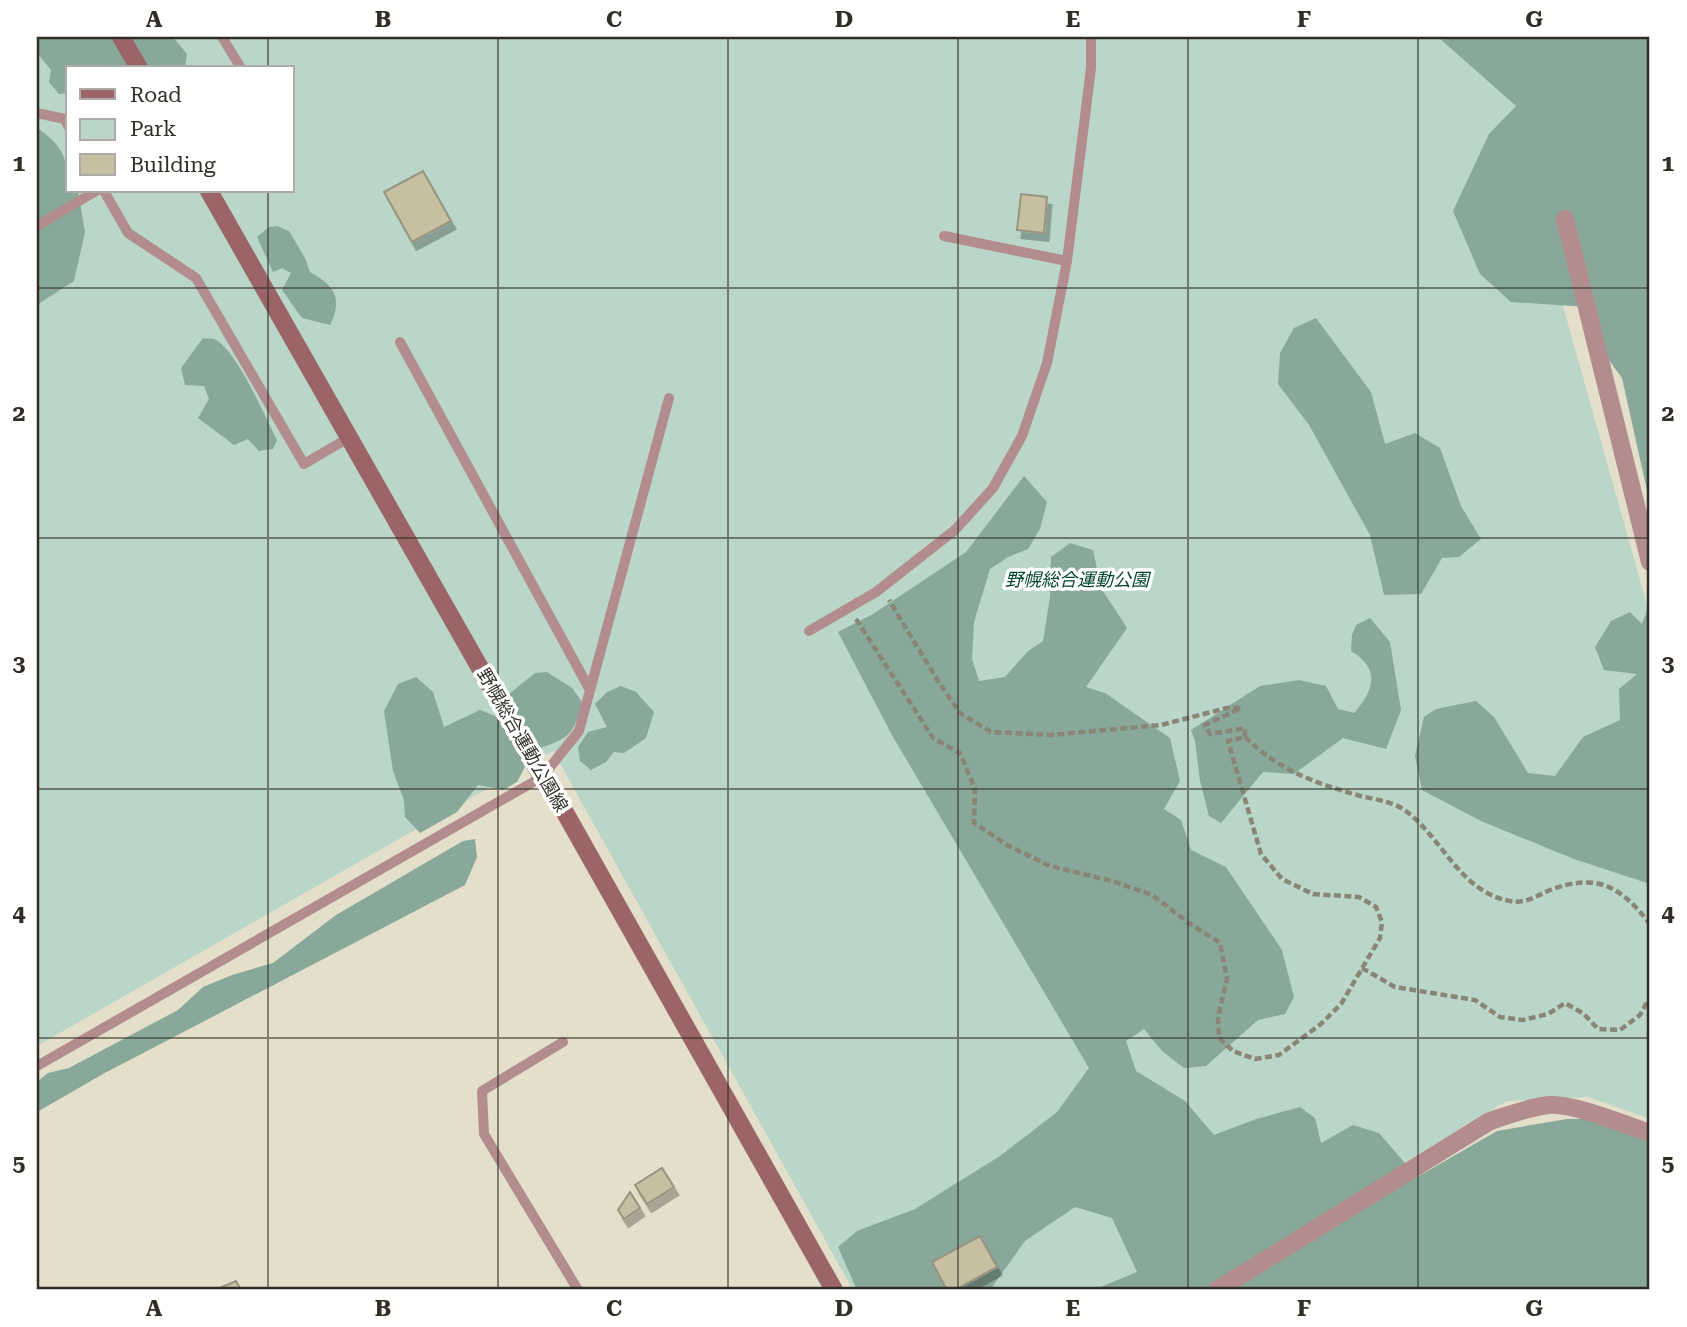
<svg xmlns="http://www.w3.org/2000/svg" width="1687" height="1327" font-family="'Roboto Serif','Noto Sans JP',serif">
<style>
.green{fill:#b9d6c8;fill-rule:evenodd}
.forest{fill:#88a899}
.building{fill:#c6bfa1;stroke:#989480;stroke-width:2;filter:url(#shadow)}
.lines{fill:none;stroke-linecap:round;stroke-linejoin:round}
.path{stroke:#898577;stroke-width:4.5;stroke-dasharray:7 3.5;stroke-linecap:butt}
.service{stroke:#b38d8e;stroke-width:10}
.minor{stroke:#b38d8e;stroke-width:18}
.secondary{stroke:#9b6567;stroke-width:18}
.grid{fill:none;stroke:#302e26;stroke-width:2;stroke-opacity:0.55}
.labels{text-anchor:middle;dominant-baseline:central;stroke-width:7;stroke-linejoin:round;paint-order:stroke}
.park-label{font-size:18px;font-style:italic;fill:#014530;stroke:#fff}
.street-label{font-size:18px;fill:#302e26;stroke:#fff}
.neatline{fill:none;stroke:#302e26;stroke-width:2.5}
.grid-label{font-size:23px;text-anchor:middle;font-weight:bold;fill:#302e26}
</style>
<defs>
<filter id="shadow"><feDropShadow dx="4.5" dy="8" stdDeviation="0" flood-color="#0004"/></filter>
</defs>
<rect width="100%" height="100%" fill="#e4dfca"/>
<path class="green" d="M37,37H1497L1585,99L1524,167L1650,616V1119L1588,1097L1507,1101L1194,1290H853L553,751L37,1046ZM68,68H292V191H68Z"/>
<path class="forest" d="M37,37H173L187,54L185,68H68V93L59,94L49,82L51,70L37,53Z
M1438,37H1650V504L1622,378L1603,352L1588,307L1511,302L1480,274L1453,211L1489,134L1516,106Z
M37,128C64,146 68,159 68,191H78L85,232L74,281L37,305Z
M277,226L289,231L305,258L310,272C335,286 343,298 330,325L302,318L282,290L291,273L282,268L273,272L257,237L269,227Z
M1316,318L1371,392L1385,444L1415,433L1440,448L1461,506L1481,539L1459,557L1442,558L1421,594L1384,595L1370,535L1309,425L1278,384L1280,353L1294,328Z
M203,338C206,339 210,338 214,339C236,348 265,417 277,440L273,449L259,451L248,439L234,445L198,418L209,399L204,386L185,385L181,368Z
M1024,476L1047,502L1040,529L1028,549L1008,557L990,569L974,622L972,659L979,681L1005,677L1028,651L1043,641L1050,597L1051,557L1070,543L1093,550L1101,588L1127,628L1086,687L1105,693L1170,738L1180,781L1164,809L1181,820L1191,850L1226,867L1282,950L1294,997L1285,1014L1258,1020L1206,1066L1184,1068L1162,1051L1144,1029L1126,1041L1136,1071L1185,1101L1214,1135L1256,1119L1300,1107L1315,1118L1321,1143L1353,1125L1379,1133L1417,1177L1497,1131L1567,1119H1606L1650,1139V1290H1314L1292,1287L1290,1290H1093L1137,1272L1112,1218L1075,1207L1025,1241L990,1290H857L838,1247L857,1231L915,1209L1000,1156L1057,1112L1089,1068L893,737L838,632L873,614L966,552Z
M1650,602V884L1574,859L1481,821L1422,790L1415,756L1424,717L1436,709L1476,701L1494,717L1528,773L1555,776L1583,737L1620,720L1619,689L1637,674L1604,670L1595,647L1611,621L1630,612L1642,624Z
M1370,618L1390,642L1401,710L1386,749L1343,738L1294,774L1263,772L1221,823L1209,816L1200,781L1195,741L1191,730L1260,686L1299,680L1326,686L1338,709L1354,713C1374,690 1381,669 1351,651L1352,635L1356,625Z
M547,672L572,688L582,702C574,737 567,739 534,750L517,782L503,790L478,785L457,812L420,833L405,817L404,800L393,771L384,711L398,684L416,677L433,692L444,727L480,710L516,724L509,694L535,673Z
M621,686L636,692L654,712L646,738L624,753L614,752L606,762L591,770L580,761L578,747L588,732L607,727L595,704L607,692Z
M475,839L477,857L465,885L103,1074L37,1112V1082L48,1073L69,1068L178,1010L203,987L232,975L273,963L336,915L463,841Z"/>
<path class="building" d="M423,171L451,221L412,242L384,192Z
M1021,194L1047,197L1044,233L1017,230Z
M662,1168L674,1187L647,1204L635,1185Z
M630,1192L640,1208L624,1219L618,1210Z
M980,1236L997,1267L955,1290H947L932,1262Z
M236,1281L241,1290H215Z"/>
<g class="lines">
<path class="path" d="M856,619L933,738L960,753L975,789L974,823L1009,846L1050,866L1112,881L1152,895L1189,923L1220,943L1227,979L1218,1017L1219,1038L1233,1051L1255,1059L1279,1055L1321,1024L1341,1004L1380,938L1382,922L1376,907L1359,897L1313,894L1282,879L1261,854L1228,741L1245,737V728L1210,734L1205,725L1241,708H1227L1161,725L1051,735L991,732L960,713L938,681L889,600
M1245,737C1279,770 1312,782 1357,795C1371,799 1391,801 1403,809C1442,836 1459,892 1510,901C1526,904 1536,896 1550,890C1598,872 1621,887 1650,924
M1362,968L1395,987L1475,1000L1500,1017L1523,1020L1548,1014L1565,1003L1584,1014L1598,1029L1620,1030L1640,1015L1650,997"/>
<path class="service" d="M222,37L241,68
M37,113L65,119L68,126
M104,191L128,233L196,278L304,464L350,437
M37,226L96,191
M944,236L1067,261
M400,342L590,690
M809,631L876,592L955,530L993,488L1022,436L1047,363L1067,261L1091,68V37
M563,1042L482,1091L484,1134L578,1290
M37,1066L542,777L579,731L669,398"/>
<path class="minor" d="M1565,219L1650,562
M1217,1290L1490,1121C1509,1115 1529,1107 1549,1105C1573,1103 1626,1125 1650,1133"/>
<path class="secondary" d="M121,37L139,68
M209,191L542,777L563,809L834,1290"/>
</g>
<path class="grid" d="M268,37V68M498,37V1290M728,37V1290M958,37V1290M1188,37V1290M1418,37V1290M268,191V1290M37,288H1650M37,538H1650M37,789H1650M37,1038H1650"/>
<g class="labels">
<g class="park-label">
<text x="1077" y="579">野幌総合運動公園</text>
</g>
<g class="street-label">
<text transform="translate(523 740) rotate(60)">野幌総合運動公園線</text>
</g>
</g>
<rect width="1687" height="1327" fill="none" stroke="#ffffff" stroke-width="77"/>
<rect x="66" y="66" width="228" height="126" fill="#ffffff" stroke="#acaba8" stroke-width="2"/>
<rect x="80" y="89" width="35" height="10" fill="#9b6567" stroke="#acaba8" stroke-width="2"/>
<text x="130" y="102" font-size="21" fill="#302e26">Road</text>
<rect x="80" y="119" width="35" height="21" fill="#b9d6c8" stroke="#acaba8" stroke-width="2"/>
<text x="130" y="136" font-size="21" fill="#302e26">Park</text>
<rect x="80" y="154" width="35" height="21" fill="#c6bfa1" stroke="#acaba8" stroke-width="2"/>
<text x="130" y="172" font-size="21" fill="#302e26">Building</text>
<rect x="38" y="38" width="1610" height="1250" class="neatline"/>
<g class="grid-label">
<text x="154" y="27">A</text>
<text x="383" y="27">B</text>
<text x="614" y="27">C</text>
<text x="844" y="27">D</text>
<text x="1073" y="27">E</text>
<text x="1304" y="27">F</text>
<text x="1534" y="27">G</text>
<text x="19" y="171">1</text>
<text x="1668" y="171">1</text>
<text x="19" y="421">2</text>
<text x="1668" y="421">2</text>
<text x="19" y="671">3</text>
<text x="1668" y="671">3</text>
<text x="19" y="921">4</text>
<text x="1668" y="921">4</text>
<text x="19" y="1171">5</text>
<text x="1668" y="1171">5</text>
<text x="154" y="1316">A</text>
<text x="383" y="1316">B</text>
<text x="614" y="1316">C</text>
<text x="844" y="1316">D</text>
<text x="1073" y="1316">E</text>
<text x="1304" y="1316">F</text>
<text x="1534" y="1316">G</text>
</g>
</svg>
